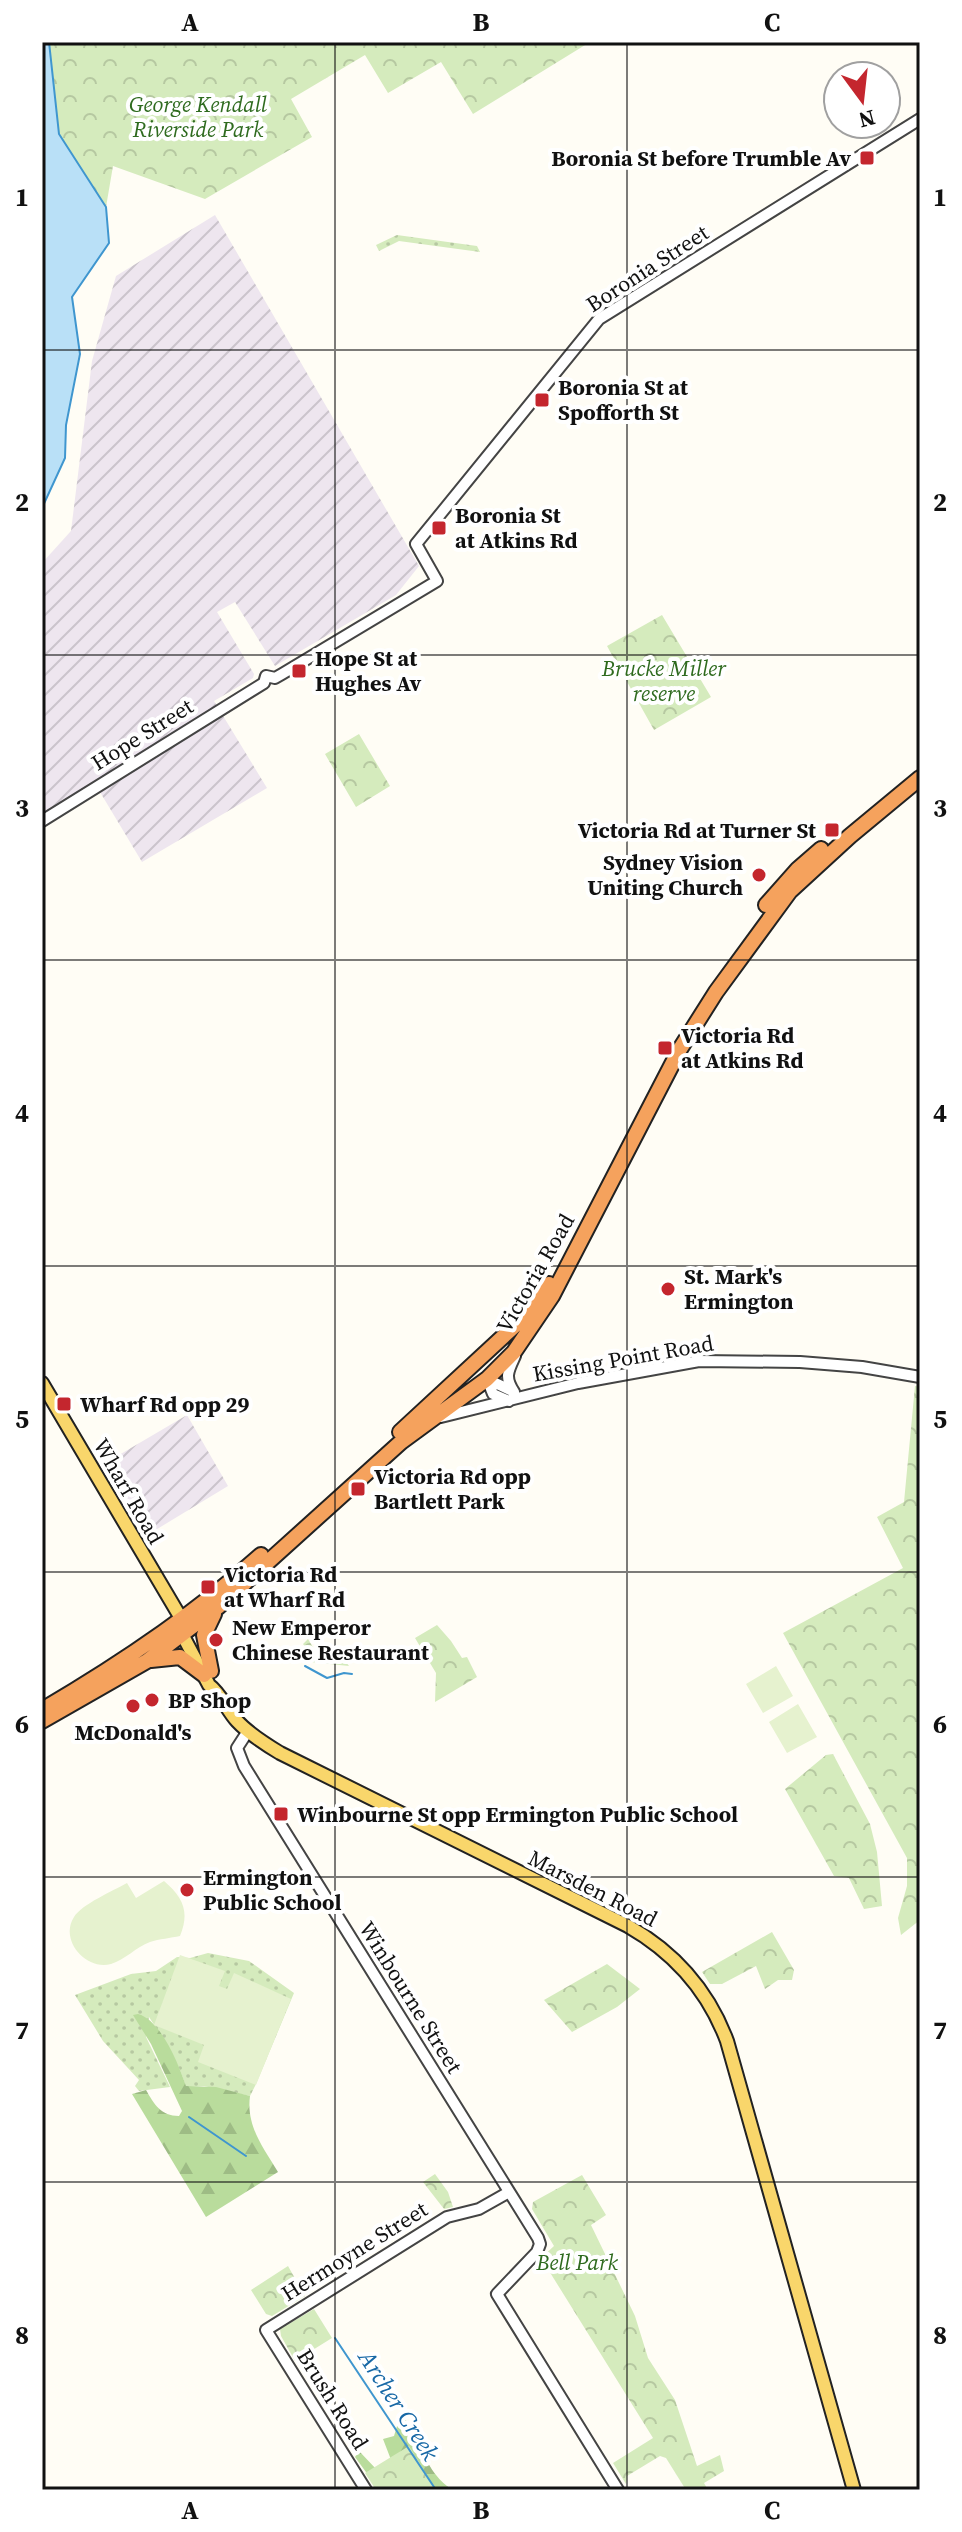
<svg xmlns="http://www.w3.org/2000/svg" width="962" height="2532" font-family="'Source Serif 4',serif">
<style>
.industrial{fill:url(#industrial-furrows)}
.grass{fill:url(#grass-dots)}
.forest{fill:url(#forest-firs)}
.park{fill:url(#park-crowns)}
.pitch{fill:#e6f2cf}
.water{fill:#b9e0f7;stroke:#3f96cf;stroke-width:2}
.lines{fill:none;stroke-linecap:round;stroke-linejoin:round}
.stream{stroke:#3f96cf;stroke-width:2}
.minor-casing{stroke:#444;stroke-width:14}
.major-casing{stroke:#222;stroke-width:16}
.highway-casing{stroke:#222;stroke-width:18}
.minor{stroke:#fff;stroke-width:10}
.major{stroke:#f9d66b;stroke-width:12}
.highway{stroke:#f5a25d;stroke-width:14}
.grid{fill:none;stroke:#111;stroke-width:2;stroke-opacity:0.55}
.poi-dot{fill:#c4262e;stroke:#fff;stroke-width:3}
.labels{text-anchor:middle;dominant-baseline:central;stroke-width:8;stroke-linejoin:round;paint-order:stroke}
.park-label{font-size:22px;font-style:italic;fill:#2f6b1f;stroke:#fff}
.poi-label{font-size:22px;font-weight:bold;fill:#111;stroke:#fff;text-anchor:start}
.street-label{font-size:22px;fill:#111;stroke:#fff}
.water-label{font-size:24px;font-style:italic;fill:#1768a6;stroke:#fff}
.neatline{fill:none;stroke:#111;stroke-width:3}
.grid-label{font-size:26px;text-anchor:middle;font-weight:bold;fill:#111}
</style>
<defs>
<pattern id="industrial-furrows" width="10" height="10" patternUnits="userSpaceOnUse" patternTransform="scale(2)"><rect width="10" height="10" fill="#eee6ef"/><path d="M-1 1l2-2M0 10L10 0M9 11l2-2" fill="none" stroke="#cbc4cc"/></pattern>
<pattern id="grass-dots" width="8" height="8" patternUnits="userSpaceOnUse" patternTransform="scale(2)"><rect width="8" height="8" fill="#d5ebbd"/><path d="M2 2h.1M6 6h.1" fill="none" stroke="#b6c8a1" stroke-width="1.8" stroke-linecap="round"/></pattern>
<pattern id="forest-firs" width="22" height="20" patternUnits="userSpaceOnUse" patternTransform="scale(2)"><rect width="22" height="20" fill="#b9dc9c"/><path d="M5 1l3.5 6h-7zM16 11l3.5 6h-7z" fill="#9ebc85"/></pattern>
<pattern id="park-crowns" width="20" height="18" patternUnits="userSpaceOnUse" patternTransform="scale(2)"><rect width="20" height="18" fill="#d5ebbd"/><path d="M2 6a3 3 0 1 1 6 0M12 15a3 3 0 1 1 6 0" fill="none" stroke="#b6c8a1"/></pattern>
</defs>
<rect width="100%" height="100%" fill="#fffdf5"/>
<path class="industrial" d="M215,215L419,566L396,595L275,666L235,602L217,612L254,674L253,678L214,701L267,788L142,862L94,782L42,813V563L71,531L92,361L116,276Z
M187,1415L228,1486L144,1537L102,1465Z"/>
<path class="grass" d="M397,235L477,246L480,252L399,241L379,251L376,245Z
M208,1953L249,1961L294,1993L256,2084L250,2096L204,2086L186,2087C178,2060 164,2040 149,2017L146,2037L170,2087L139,2091L135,2086L139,2080L103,2041L75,1995L131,1974L156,1971L177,1957L190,1958Z"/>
<path class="forest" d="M138,2014C161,2020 179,2065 186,2086L216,2087L250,2096C246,2126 263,2147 278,2172L206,2217L132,2094L146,2090C154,2104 161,2116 179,2116L182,2111L151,2044L133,2015Z
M401,2413C420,2437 425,2474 453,2490H379L355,2457L359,2451L378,2471L393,2465L383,2439L394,2436Z"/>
<path class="park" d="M49,42H590L473,114L441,62L388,93L365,55L291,99L312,137L205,199L113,166L106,207L59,134Z
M662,615L711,697L654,730L607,646Z
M359,734L390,786L356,807L325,754Z
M915,1386L920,1387V1920L901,1935L898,1918L907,1886V1858L783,1633L903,1568L877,1517L904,1502Z
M437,1625L451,1641L462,1658L467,1657L477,1677L435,1702L436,1673L415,1638Z
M308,1639L314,1649L308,1652L311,1659L315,1657L333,1660L346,1654L349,1659L346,1662L349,1666L301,1661L298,1657L307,1649L303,1644Z
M833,1754L870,1824L877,1852L882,1906L864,1909L849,1878L834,1876L785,1789L826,1755Z
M772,1932L794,1970L792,1980H778L765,1989L756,1966L722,1984H710L702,1972Z
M607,1964L640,1989L617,2007L572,2032L544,2000Z
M435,2174L448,2192L453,2207L444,2209L423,2182Z
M582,2175L606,2215L591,2225L635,2316L648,2358L675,2400L697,2466L720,2455L724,2471L704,2483L708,2490H686L666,2458L660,2456L627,2476L626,2484L613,2463L653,2438L541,2258L554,2246L532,2209L533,2202Z
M288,2266L305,2296L272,2316L266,2314L251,2290Z
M314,2309L332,2338L295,2361L281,2336L280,2329Z
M409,2446L436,2490H376L365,2473Z"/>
<path class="pitch" d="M776,1666L793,1696L763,1713L746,1684Z
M798,1704L817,1737L787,1753L769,1722Z
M164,1881C183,1897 190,1912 180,1936C171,1938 159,1939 150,1942C136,1947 125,1960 111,1964C86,1971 59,1940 74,1917C82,1904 113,1891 127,1883L136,1898Z
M180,1955L225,1971L219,1986L227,1989L234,1973L291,1999L256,2085L198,2062L204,2045L154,2025Z"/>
<path class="water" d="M42,42H49L59,134L106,207L109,243L72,297L80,354L66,425L65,458L42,508Z"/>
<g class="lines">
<path class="stream" d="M305,1666L327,1678L344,1673L352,1674
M189,2117L246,2156
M335,2338L436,2490"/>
<defs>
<path id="minor" d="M42,821L264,683L266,676L275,678L282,674L437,581L416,544L599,319L920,119
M487,1379L514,1392
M487,1379L493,1394L509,1401
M514,1392C504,1377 508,1371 515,1356
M441,1417L578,1383L699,1361L800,1362L862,1367L920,1377
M248,1731L237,1748L244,1766L538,2238L540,2244L537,2252L497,2294L618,2490
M366,2490L266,2330L447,2217L479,2209L509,2192"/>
<path id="major" d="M42,1383L185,1625
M181,1625L182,1634L209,1685C221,1694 227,1710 237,1721C249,1734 265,1744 280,1753L628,1926C675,1953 708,1990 727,2041L854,2490"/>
<path id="highway" d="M766,905L798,869L821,849
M400,1432L521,1320L549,1284
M151,1660L180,1657L204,1675
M211,1671L204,1635L214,1614
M42,1710C119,1665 195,1614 261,1555
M42,1721L147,1661L218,1607L401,1442L487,1379L514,1352L552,1296L680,1049L716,992L790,891L850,836L920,778"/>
</defs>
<use href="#minor" class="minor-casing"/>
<use href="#major" class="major-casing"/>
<use href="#highway" class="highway-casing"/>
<use href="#minor" class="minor"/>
<use href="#major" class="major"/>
<use href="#highway" class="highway"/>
</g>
<path class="grid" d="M335,42V2490M627,42V2490M42,350H920M42,655H920M42,960H920M42,1266H920M42,1572H920M42,1877H920M42,2182H920"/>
<g class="poi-dot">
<rect x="859" y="150" width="16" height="16" rx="4"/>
<rect x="534" y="392" width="16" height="16" rx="4"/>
<rect x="431" y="520" width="16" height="16" rx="4"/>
<rect x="291" y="663" width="16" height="16" rx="4"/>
<rect x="824" y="822" width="16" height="16" rx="4"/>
<circle cx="759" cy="875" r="8"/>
<rect x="657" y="1040" width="16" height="16" rx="4"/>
<circle cx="668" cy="1289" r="8"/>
<rect x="56" y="1396" width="16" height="16" rx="4"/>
<rect x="350" y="1481" width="16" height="16" rx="4"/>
<rect x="200" y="1579" width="16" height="16" rx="4"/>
<circle cx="216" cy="1640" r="8"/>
<circle cx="152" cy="1700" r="8"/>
<circle cx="133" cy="1706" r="8"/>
<rect x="273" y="1806" width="16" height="16" rx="4"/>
<circle cx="187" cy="1890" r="8"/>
</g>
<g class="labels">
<g class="park-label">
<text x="198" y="104">George Kendall<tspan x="198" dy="25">Riverside Park</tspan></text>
<text x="664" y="668">Brucke Miller<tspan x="664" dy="25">reserve</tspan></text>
<text x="577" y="2262">Bell Park</text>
</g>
<g class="poi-label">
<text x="851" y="158" text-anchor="end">Boronia St before Trumble Av</text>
<text x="558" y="387">Boronia St at<tspan x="558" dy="25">Spofforth St</tspan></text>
<text x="455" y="515">Boronia St<tspan x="455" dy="25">at Atkins Rd</tspan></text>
<text x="315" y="658">Hope St at<tspan x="315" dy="25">Hughes Av</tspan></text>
<text x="816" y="830" text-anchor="end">Victoria Rd at Turner St</text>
<text x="743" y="862" text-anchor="end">Sydney Vision<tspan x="743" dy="25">Uniting Church</tspan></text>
<text x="681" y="1035">Victoria Rd<tspan x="681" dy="25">at Atkins Rd</tspan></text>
<text x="684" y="1276">St. Mark's<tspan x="684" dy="25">Ermington</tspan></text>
<text x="80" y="1404">Wharf Rd opp 29</text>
<text x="374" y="1476">Victoria Rd opp<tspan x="374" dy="25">Bartlett Park</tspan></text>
<text x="224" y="1574">Victoria Rd<tspan x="224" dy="25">at Wharf Rd</tspan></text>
<text x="232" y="1627">New Emperor<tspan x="232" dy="25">Chinese Restaurant</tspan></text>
<text x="168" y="1700">BP Shop</text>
<text x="133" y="1732" text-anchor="middle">McDonald's</text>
<text x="297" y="1814">Winbourne St opp Ermington Public School</text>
<text x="203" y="1877">Ermington<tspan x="203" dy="25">Public School</tspan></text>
</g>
<g class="street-label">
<text transform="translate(647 268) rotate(-33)">Boronia Street</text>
<text transform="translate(142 734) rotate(-32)">Hope Street</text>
<text transform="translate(535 1273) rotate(-60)">Victoria Road</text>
<text transform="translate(623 1358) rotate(-10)">Kissing Point Road</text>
<text transform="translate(129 1491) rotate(60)">Wharf Road</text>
<text transform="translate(593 1888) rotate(27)">Marsden Road</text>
<text transform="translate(411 1997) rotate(58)">Winbourne Street</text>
<text transform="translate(354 2251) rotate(-32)">Hermoyne Street</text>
<text transform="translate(333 2399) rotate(58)">Brush Road</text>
</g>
<g class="water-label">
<text transform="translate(399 2405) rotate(57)">Archer Creek</text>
</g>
</g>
<rect width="962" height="2532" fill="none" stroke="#ffffff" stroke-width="88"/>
<g transform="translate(862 100) rotate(165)"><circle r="38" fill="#ffffff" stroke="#a0a0a0" stroke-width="2"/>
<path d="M0-6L14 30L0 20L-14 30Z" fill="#c4262e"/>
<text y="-12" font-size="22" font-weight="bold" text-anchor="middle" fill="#111111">N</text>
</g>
<rect x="44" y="44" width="874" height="2444" class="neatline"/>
<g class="grid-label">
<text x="190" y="31">A</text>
<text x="481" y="31">B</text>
<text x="772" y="31">C</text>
<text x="22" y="206">1</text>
<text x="940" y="206">1</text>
<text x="22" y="511">2</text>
<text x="940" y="511">2</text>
<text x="22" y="817">3</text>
<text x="940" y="817">3</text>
<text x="22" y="1122">4</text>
<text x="940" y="1122">4</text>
<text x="22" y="1428">5</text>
<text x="940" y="1428">5</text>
<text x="22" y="1733">6</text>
<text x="940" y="1733">6</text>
<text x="22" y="2039">7</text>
<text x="940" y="2039">7</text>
<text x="22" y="2344">8</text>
<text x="940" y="2344">8</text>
<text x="190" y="2519">A</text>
<text x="481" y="2519">B</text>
<text x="772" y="2519">C</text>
</g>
</svg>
